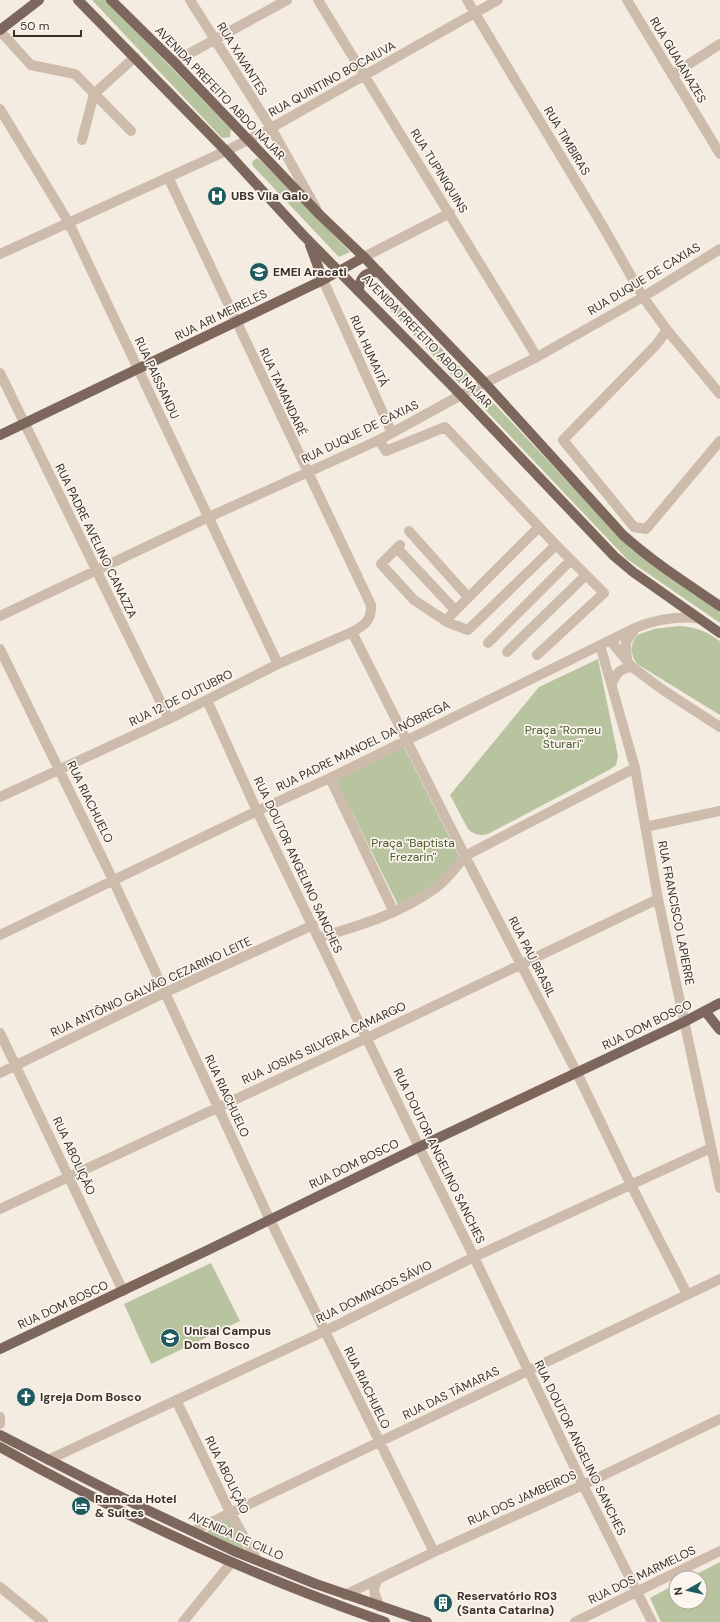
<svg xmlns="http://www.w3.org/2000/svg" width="720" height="1622" font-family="'DM Sans',sans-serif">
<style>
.green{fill:#b8c4a0}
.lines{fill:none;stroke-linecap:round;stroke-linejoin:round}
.minor{stroke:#cdbbac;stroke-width:10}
.major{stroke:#7d675c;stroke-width:10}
.labels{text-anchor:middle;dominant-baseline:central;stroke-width:3.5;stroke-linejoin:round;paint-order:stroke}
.street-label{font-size:12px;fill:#3b302b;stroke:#fbf5ee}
.poi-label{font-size:12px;font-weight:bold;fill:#3b302b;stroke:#fbf5ee;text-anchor:start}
.park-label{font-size:12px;fill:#4a5a2e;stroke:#fbf5ee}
</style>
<rect width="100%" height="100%" fill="#f4ebe1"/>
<path class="green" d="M92,0H106L231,129L230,137L222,138Z
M257,158L261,161L350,252L339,257L253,166L252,163L254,160Z
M373,284L379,285L470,377L471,381L467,386L460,384L372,291L371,285Z
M487,396L631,549L720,610V623L627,559L476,400Z
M678,626C697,627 705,631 720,641V715L637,664C630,654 630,645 637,635L654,629Z
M598,659L618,756L616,765L609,770L488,834C480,836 474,835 468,829L450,795L539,687Z
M403,745L459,856C442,882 425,890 398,905L336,780Z
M211,1263L240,1321L151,1364L124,1304Z
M228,1517L245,1551L205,1533Z
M720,1562V1622H661L650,1598L676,1584V1602H700V1578H689Z"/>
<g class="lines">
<path class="minor" d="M190,0L271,128L316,208
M318,0L537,357
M467,0L601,223L643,297L667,330L720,394
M627,0L720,154
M0,31L31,65L75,74L131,131
M174,62L287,0
M672,75L720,44
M0,109L69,223L278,664
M82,140L94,94L135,57
M0,254L226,151L271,128L498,0
M364,257L450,213
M323,280L392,433
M667,330L656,345L563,440L634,527L646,529L720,441
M0,373L169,719
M379,440L386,451L445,427L556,545L604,593L537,655
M409,531L468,597
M400,545L381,564L414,600L449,623L468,630L556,545
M397,548L455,610
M0,616L209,517L379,440L461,395L537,357L643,297L720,249
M445,621L539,527
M352,632L464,854L577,1073L631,1185L687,1294
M610,640L632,667L663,690L720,727
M488,643L571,560
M600,645L635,768L658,899L720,1188
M0,649L113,880L270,1220L434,1552
M507,652L586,575
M627,661L626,642L634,630
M612,683C616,673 621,668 632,667
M207,700L257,811L419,1147L474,1257L583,1485L652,1622
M330,778L394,912
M0,797L169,719L278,664L352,632C364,626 372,620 371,605L168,177
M645,827L720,811
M0,935L257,811L330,778L635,628C656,619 675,616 698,618
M318,938C358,926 400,914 434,889C446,881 456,868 465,856L635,768
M0,1033L123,1291
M0,1073L164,993L313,925
M0,1209L367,1038L658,899
M176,1400L230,1512L257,1560
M0,1417V1424
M48,1460L325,1331L474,1257L711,1148
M193,1531L720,1279
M378,1579C371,1590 375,1595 380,1607
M0,1587L43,1622
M345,1595L434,1552L583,1485L720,1419
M183,1622L231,1563
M575,1622L720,1551"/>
<path class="major" d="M78,0L226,151L303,235L461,395L614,556L633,572L720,633
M111,0L174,62L320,215L364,257L485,383L623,535C653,562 686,583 720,606
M0,30L39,0
M310,245L323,280
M359,291C359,278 365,271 379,272
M0,435L323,280L364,257
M705,1011L720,1030
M0,1349L208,1250L419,1147L684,1022L720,1003
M0,1435L143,1508L234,1551L316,1584L427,1622
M0,1447C123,1516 252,1576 385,1622"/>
</g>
<defs>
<symbol id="hospital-disc" viewBox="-11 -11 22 22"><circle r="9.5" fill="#1f5a5e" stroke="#fbf5ee"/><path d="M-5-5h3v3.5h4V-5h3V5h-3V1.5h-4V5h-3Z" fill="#fff"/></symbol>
<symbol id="school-disc" viewBox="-11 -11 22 22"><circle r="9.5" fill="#1f5a5e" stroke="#fbf5ee"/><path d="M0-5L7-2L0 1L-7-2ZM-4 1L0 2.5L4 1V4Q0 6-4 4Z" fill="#fff"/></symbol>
<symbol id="university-disc" viewBox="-11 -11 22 22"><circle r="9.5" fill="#1f5a5e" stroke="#fbf5ee"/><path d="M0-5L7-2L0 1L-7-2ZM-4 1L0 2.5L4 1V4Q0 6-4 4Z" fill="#fff"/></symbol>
<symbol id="church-disc" viewBox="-11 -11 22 22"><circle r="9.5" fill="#1f5a5e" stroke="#fbf5ee"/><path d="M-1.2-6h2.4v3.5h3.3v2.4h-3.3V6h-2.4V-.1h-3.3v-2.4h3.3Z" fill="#fff"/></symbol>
<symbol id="hotel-disc" viewBox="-11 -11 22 22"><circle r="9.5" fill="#1f5a5e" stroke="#fbf5ee"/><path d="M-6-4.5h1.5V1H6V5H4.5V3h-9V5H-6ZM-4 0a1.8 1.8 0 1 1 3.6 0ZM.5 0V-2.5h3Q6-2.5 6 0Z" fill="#fff"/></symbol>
<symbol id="building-disc" viewBox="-11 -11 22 22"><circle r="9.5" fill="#1f5a5e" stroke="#fbf5ee"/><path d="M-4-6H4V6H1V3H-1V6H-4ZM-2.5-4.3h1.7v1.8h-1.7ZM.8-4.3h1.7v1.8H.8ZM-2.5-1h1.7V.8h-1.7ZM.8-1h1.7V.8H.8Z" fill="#fff"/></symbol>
</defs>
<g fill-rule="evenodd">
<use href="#hospital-disc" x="206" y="185" width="22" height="22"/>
<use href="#school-disc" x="248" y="261" width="22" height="22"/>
<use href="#university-disc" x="159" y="1327" width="22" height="22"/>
<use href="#church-disc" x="15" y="1386" width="22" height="22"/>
<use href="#hotel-disc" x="70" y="1495" width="22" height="22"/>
<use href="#building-disc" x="432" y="1592" width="22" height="22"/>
</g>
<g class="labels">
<g class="street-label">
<text transform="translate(242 59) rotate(58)">RUA XAVANTES</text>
<text transform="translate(678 60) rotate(59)">RUA GUAIANAZES</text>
<text transform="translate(332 79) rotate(-29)">RUA QUINTINO BOCAIUVA</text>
<text transform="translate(220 93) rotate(46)">AVENIDA PREFEITO ABDO NAJAR</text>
<text transform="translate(567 141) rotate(59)">RUA TIMBIRAS</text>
<text transform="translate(439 171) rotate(58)">RUA TUPINIQUINS</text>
<text transform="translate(644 279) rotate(-31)">RUA DUQUE DE CAXIAS</text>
<text transform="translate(221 315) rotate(-26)">RUA ARI MEIRELES</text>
<text transform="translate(427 341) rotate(46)">AVENIDA PREFEITO ABDO NAJAR</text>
<text transform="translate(369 351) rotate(66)">RUA HUMAITÁ</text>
<text transform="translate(157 378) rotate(65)">RUA PAISSANDU</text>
<text transform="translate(283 392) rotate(65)">RUA TAMANDARÉ</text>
<text transform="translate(360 432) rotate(-26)">RUA DUQUE DE CAXIAS</text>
<text transform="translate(96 541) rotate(64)">RUA PADRE AVELINO CANAZZA</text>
<text transform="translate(181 698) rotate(-26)">RUA 12 DE OUTUBRO</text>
<text transform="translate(363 746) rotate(-26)">RUA PADRE MANOEL DA NÓBREGA</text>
<text transform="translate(90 802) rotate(64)">RUA RIACHUELO</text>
<text transform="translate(298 865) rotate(65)">RUA DOUTOR ANGELINO SANCHES</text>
<text transform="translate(676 913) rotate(79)">RUA FRANCISCO LAPIERRE</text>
<text transform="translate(532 957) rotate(63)">RUA PAU BRASIL</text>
<text transform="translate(151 987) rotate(-25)">RUA ANTÔNIO GALVÃO CEZARINO LEITE</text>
<text transform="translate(647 1025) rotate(-26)">RUA DOM BOSCO</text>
<text transform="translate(324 1043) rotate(-25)">RUA JOSIAS SILVEIRA CAMARGO</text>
<text transform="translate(227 1096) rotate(65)">RUA RIACHUELO</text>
<text transform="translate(74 1156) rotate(65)">RUA ABOLIÇÃO</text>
<text transform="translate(439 1156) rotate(64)">RUA DOUTOR ANGELINO SANCHES</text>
<text transform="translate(354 1164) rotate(-26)">RUA DOM BOSCO</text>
<text transform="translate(374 1292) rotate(-26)">RUA DOMINGOS SÁVIO</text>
<text transform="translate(63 1305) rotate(-25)">RUA DOM BOSCO</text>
<text transform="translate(367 1388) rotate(64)">RUA RIACHUELO</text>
<text transform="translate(451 1393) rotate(-26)">RUA DAS TÂMARAS</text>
<text transform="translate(580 1448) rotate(64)">RUA DOUTOR ANGELINO SANCHES</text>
<text transform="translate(227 1475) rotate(64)">RUA ABOLIÇÃO</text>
<text transform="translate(522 1498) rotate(-24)">RUA DOS JAMBEIROS</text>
<text transform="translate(236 1536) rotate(24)">AVENIDA DE CILLO</text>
<text transform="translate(642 1575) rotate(-26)">RUA DOS MARMELOS</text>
</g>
<g class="poi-label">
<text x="231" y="196">UBS Vila Galo</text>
<text x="273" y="272">EMEI Aracati</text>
<text x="184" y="1331">Unisal Campus<tspan x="184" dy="14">Dom Bosco</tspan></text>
<text x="40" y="1397">Igreja Dom Bosco</text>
<text x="95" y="1499">Ramada Hotel<tspan x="95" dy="14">&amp; Suites</tspan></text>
<text x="457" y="1596">Reservatório R03<tspan x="457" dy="14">(Santa Catarina)</tspan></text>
</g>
<g class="park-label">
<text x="563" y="730">Praça "Romeu<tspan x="563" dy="14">Sturari"</tspan></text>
<text x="413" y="843">Praça "Baptista<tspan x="413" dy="14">Frezarin"</tspan></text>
</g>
</g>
<g transform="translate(688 1590) rotate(262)"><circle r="19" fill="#fbf5ee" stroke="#aea6a0"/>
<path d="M0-3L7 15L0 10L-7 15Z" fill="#1f5a5e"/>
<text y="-6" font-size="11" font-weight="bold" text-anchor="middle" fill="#3b302b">N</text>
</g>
<path d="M14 30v6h67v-6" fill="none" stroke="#3b302b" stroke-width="2"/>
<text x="20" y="30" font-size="12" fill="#3b302b" stroke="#fbf5ee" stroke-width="3" paint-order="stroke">50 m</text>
</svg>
